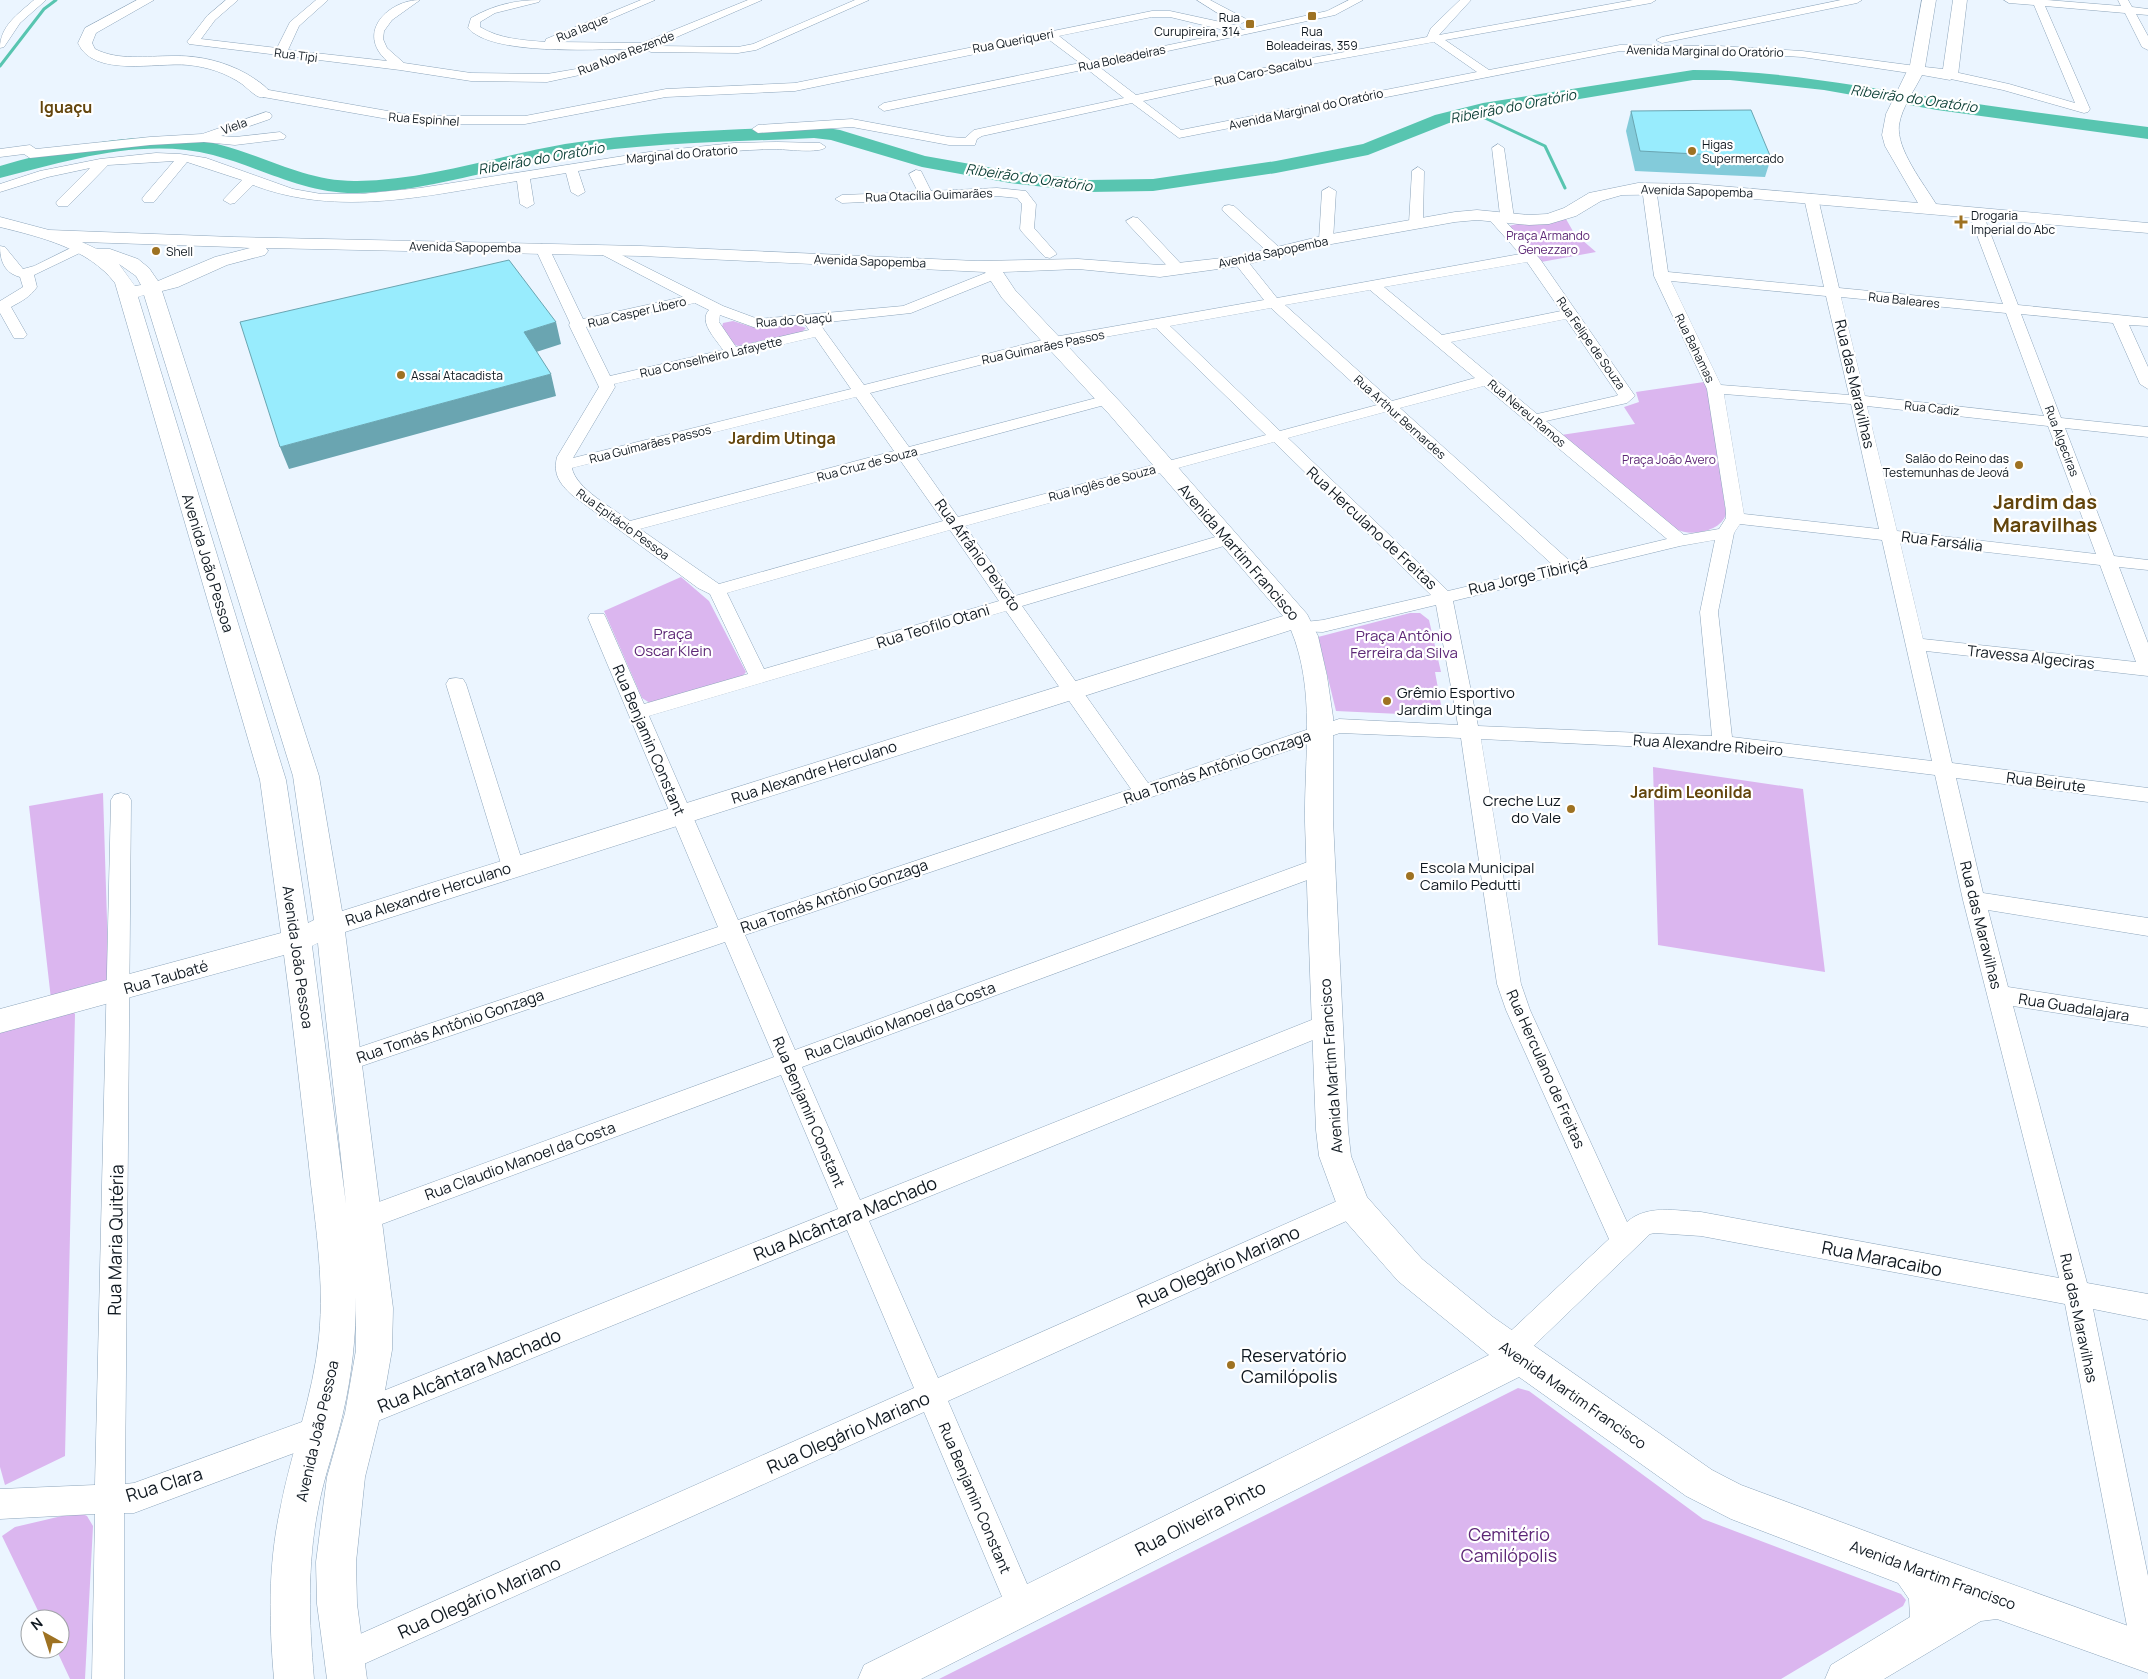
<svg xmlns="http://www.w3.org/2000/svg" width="2148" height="1679" font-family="Manrope,sans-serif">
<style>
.green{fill:#dbb6ef}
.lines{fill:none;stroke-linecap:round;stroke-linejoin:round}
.stream{stroke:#58c5b0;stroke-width:3}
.river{fill:#58c5b0;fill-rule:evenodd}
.street-casing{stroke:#8da5bb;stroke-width:1}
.secondary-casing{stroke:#8da5bb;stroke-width:1}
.street{fill:#fff;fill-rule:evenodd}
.secondary{fill:#fff;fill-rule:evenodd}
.wall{fill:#83cbda}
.shaded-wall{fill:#6aa5b1}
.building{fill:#98ecfd;stroke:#6aa5b1}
.poi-dot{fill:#9e7222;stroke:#fff;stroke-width:2}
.labels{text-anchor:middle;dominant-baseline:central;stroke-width:4.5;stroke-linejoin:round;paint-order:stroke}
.far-poi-label{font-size:12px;fill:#0f1820;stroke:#fff;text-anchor:start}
.far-street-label{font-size:12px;fill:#0f1820;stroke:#fff}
.far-park-label{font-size:12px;fill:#5d2776;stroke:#fff}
.far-water-label{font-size:14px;font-style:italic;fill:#0b3e35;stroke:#fff}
.street-label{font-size:15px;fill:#0f1820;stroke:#fff}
.park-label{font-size:15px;fill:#5d2776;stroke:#fff}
.poi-label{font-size:15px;fill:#0f1820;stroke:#fff;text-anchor:start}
.far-district-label{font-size:16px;font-weight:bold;fill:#63450c;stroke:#fff}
.neighbourhood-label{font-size:16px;font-weight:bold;fill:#63450c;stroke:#fff}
.near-street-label{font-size:18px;fill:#0f1820;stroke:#fff}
.near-poi-label{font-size:18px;fill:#0f1820;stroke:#fff;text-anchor:start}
.near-park-label{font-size:18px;fill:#5d2776;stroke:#fff}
.district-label{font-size:20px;font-weight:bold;fill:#63450c;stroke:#fff}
</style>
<rect width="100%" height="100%" fill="#ebf5ff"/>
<path class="green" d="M1566,219L1574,233L1596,252L1541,262L1508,227C1516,221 1552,223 1566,219Z
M733,321L752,327L795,324L806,328L802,332L738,346L733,344L722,327L723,323Z
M1704,382L1709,393L1726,514C1721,532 1690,537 1676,529L1561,435L1635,424L1624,407L1639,402L1636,392Z
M681,577L709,601L746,672L742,677L650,703L642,698L604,611Z
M1410,613H1420L1429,620L1441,672H1435L1443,716L1336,711L1318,637Z
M1653,767L1803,789L1825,972L1658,945Z
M103,793L109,984L51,999L29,806Z
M72,1010L75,1014L65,1456L5,1485L0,1467V1030Z
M1518,1388L1529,1391L1703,1519L1901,1594L1906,1600L1903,1606L1781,1679H939Z
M79,1512L87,1516L93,1526L85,1679H70L56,1649H60V1619H42L2,1536L15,1527Z"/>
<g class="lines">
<path class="stream" d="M0,66L44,9L56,0
M1462,113L1485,118L1545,146L1565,188"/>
<path class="river" d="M1693,70C1776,70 1856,86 1938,98C2008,109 2078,118 2148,127V139L1937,110L1824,90L1730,80H1693L1483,115L1449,123L1368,155L1276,173L1153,191L1089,192L1010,183L922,167L831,140L814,138C732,142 647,142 565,156C496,167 428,192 357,193C305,194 262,168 213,155C142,137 68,161 0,178V166C71,146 148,126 221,145C267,157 308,182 357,181C428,180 496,156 565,144C647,131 732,130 814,126L840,130L925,156L1010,171L1089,180L1153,179L1276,161L1363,144L1435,115L1483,103Z"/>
<defs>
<path id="street" d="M34,0H46L20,23L4,47L0,48C0,26 18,14 34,0Z
M226,0H238L215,20L201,39L277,48L290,22L316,0H328L299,26L288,50L387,61C355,32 389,0 420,0L392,20L384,31L383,39L387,48L404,63L471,73L547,74L582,68L629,49C594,49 492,56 468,28L471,18C493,5 516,0 540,0L539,2L495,13L480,22V27C500,39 522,40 545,42L546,39L641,0H655L557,42L642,43L748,0H762L656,46L738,47L753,44L855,0H869L756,50L738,53L651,52L646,50L589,73L547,82L471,81L400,70L189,44L187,42L207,16Z
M1197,0H1210L1248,20L1242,23L1227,19Z
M1349,0H1363L1335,15L1098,66L1136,95L1306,59L1427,37L1431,28L1460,0H1471L1439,35L1633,0H1656L1651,3L1445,40L1489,70L1620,45L1719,46L1802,51L1916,66L1922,70L1916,74L1802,57L1719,52L1620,51L1179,138L1132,103L982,136L977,139L975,145H949L852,127L758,133L752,129L758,125L852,119L949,137L965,138L974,130L1124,98L1087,69L884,111L878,107L884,103L1080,63L1048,39L795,91L666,97L525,124H416L263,97L257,93L263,89L416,116H525L666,89L795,83L1152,11H1170L1239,26L1242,30L1327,11ZM1152,17H1170L1232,32L1091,61L1059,36ZM1434,42L1477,72L1181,130L1143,101L1306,65Z
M1841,0H1862L1857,3L1662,43L1656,40L1662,37Z
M2004,0H2047L2121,6L2118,0H2128L2132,7L2148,9V15L2136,14L2148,36V50L2142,47L2125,13L2045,6L2090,109L2088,112L2084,113L2003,90L1946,78V72L1950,71L2009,84L2075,103L2034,5L2009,3Z
M266,112L270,113L272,116L270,119L221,136L235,137L280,132L286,136L284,139L235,145L204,142L150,145L30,158L24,154L0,157V149L30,145L36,149L150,137L202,134Z
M777,142L820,143L826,147C820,154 785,149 774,149C708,151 643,160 578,171L585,192L578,196L571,192L566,173L530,179L534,204L527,208L520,204L517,181C429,195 339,218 253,185L235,203L230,204L223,200L242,180L187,162L154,202H144L142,199L144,196L174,161L108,165L68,206H58L56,203L58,200L90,168L48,177L0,192V184L40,171L100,159L156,153L180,154L206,158L293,189L321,194H361L420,188L649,152L734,143Z
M1498,144L1504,148L1514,218L1512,221L1506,222L1540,259L1635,396L1627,403L1546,421L1684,535L1719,529L1726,518V511L1707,389L1654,276L1642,188L1644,185H1654L1656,188L1668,272L1824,287L1804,198L1811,194L1818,198L1839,288L2003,304L1969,214L1976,210L1983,214L2018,305L2148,318V326L2129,325L2148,367V389L2140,384L2113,323L2021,314L2061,418L2148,427V437L2065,428L2114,556L2148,560V570L2119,567L2148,643V676L1926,651L1952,763L2148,788V802L1956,778L1983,893L2148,918V936L1988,910L2008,987L2148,1009V1027L2013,1006L2087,1283L2148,1294V1320L2093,1309L2148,1576V1668L2137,1663L2132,1652L2065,1304L1701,1236L1655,1233L1650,1234L1520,1359L1510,1363L1500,1359L1496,1350L1500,1341L1609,1239L1506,1010L1497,984L1461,738L1340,733L745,935L795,1050L1313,860L1321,858L1329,860L1332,866L1329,872L802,1067L860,1200L1319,1017L1327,1014L1335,1017L1339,1024L1335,1031L869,1221L938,1378L1344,1198L1353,1195L1362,1198L1366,1206L1362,1214L948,1401L1037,1607L1033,1618L1022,1622L1011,1618L924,1412L355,1668L344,1673L333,1668L328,1657L333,1646L914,1388L847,1230L363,1427L353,1423L349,1413L353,1403L838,1209L781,1075L366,1230L357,1226L353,1218L357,1210L774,1057L725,942L347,1071L339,1068L335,1061L339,1054L718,927L588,618L590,614H604L606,618L644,704L748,674L710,594L698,588L572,495C559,483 553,474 557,457L599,387L569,325L570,323L535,248L537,245L542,244L549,248L583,319L683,297L599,253L597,250L604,246L723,306L758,319L903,306L988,272H998L1000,275L998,278L911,313L819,323L864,385L1054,337L1264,300L1233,261L1240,257L1245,258L1277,298L1520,254L1486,216L1493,212L1500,215L1492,148ZM1527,262L1561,311L1442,335L1384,287ZM1671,281L1826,296L1849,395L1721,385ZM1370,290L1475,378L1392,401L1285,305ZM1841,297L2006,313L2044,416L1865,396ZM695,303L709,310C698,322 716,339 723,350L610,376L586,327ZM1271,308L1377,405L1280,431L1170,326ZM720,315L756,328L805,324L809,330L736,347L719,322ZM1566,319L1618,395L1616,396L1537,414L1451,342ZM1156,328L1266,435L958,517L915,456L1112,403L1114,400L1112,397H1100L909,447L870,393L1054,346ZM815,337L851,389L573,458L615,387L614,384ZM1484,386L1667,539L1571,562L1400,408ZM1724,394L1851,404L1879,529L1744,514ZM856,397L894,451L630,521C614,509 575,488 572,468ZM1867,406L2048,426L2096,554L1897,531ZM1385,412L1554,566L1448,591L1288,438ZM1274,442L1431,595L1323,620L1296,623L1294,627L1296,631L1323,632L1436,605L1458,725L1339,719L1148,783L1022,606L1234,543L1237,539L1234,535H1222L1015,596L965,526ZM900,460L943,521L719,584L640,529ZM1740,524L1882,540L1932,761L1732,737L1718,612L1734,533ZM950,530L999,601L764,669L727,593ZM1715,540L1700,612L1712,736L1478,726L1453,601L1680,546ZM1900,542L2100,565L2136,662L1923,639ZM1006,611L1131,789L738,920L649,716ZM1481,739L1749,752L1935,775L1963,900L2059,1278L1701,1212C1677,1211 1647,1204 1627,1222L1530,1010L1521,984Z
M1418,167L1424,171L1423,223L1416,227L1409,223L1412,171Z
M916,170L921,171L931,191L997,188L1026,191L1036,204L1034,228L1057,254L1050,258L1045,257L1022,232L1020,229L1022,204L1017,198L997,196L842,203L835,199L842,195L918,192L909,174Z
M1329,187L1336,191L1333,240L1326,244L1319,240L1322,191Z
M1229,205L1234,206L1281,249L1283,252L1281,255H1271L1224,212L1222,209L1224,206Z
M1133,217L1138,218L1183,266L1185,269L1183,272H1173L1128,224L1126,221Z
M79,244L86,248L84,251L34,275L37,287C30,297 22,301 11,307L27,335L24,338H14L0,313V301L23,287L20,277C4,273 0,260 0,246L5,247L23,269L34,266Z
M456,678L463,679L466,684L524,867L521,873L513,875L505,873L502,867L446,684L449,679Z
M121,793L128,795L131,800L125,1484L134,1483L321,1415L331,1419L335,1429L331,1439L321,1443L134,1513H124V1679H92L95,1514L0,1519V1489L95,1485L111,800L114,795Z"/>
<path id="secondary" d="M137,0H154L96,33L92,43L95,49C119,61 146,56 172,56C197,55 224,61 247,74C255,79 265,85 271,93L268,96C265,97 261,98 257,96C252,93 247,88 242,84C226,73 208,67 188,65C157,62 93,78 78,43L85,28Z
M1922,0H1936L1925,67L1943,69L1953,0H1967L1958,75L1950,80L1922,75C1914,91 1902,107 1899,125C1896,149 1924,184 1936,204L2148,223V233L1697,194L1622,195L1601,201L1576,216L1549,224L1529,225L1477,220L1455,222L1326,245L1240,266L1160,277L1078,269L1003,272L1015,290L1124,406L1307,614L1318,636L1327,676L1333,717V820L1348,1130L1351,1156L1367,1197L1422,1259L1493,1317L1712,1470L1741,1485L1911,1548L2148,1633V1673L1997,1619L1981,1621L1884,1679H1825L1831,1665L1910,1617L1909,1599L1898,1583L1731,1519L1686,1496L1519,1377L921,1679H858L864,1665L1489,1355L1398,1281L1341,1216L1319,1156L1316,1130C1312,1027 1308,925 1305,822C1304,759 1316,690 1291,630L345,932L393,1308L392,1350L381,1413L365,1477L356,1562L357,1604L367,1679H327L317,1604L316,1562L327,1477L345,1413L356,1350V1296C356,1335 352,1375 343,1413C336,1445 324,1476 318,1509C307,1565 309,1622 314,1679H274C269,1622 268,1566 280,1510C291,1451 313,1398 319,1337C325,1277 314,1217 308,1157C300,1090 293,1022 284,955L0,1033V1009L281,933L260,780L115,283C88,248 40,237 0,227V217L49,230L233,237L641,246L977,261L1078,259L1160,265L1240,256L1326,235L1455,212L1477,210L1529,215L1547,214L1564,208L1589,193L1638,183L1697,184L1918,203L1885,146L1882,135L1886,114L1910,65ZM82,242L233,247L250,248L215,257L158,281L149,268L138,259L110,249H97ZM266,248L641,256L985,272L1002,298L1109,414L1283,616L342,911L319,776L162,291L178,287L227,265L265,255L268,251ZM119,264L136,276L141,285L135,286ZM144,295L293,776L314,920L308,923L286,780L138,297ZM318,943L319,954L346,1204L312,946Z"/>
</defs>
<use href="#street" class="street-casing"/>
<use href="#secondary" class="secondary-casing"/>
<use href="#street" class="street"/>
<use href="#secondary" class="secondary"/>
</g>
<path class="wall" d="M1631,111L1771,158L1765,177L1635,171L1626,131Z"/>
<path class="shaded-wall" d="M556,322L561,344L530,354L524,332Z
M551,374L556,396L289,469L280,447Z"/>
<path class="building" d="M1751,110L1771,158L1640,151L1631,111Z
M509,260L556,322L524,332L551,374L280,447L240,322Z"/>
<g class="poi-dot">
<rect x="1307" y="11" width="10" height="10" rx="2.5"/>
<rect x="1245" y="19" width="10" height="10" rx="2.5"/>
<circle cx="1692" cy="151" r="5"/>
<path d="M1958.5 214.5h5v5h5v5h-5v5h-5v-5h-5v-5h5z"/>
<circle cx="156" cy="251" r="5"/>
<circle cx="401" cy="375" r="5"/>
<circle cx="2019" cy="465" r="5"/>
<circle cx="1387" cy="701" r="5"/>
<circle cx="1571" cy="809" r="5"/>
<circle cx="1410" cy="876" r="5"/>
<circle cx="1231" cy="1365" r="5"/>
</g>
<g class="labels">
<g class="far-poi-label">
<text x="1240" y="17" text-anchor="end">Rua<tspan x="1240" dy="14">Curupireira, 314</tspan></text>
<text x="1312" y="31" text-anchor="middle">Rua<tspan x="1312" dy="14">Boleadeiras, 359</tspan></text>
<text x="1702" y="144">Higas<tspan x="1702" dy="14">Supermercado</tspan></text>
<text x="1971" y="215">Drogaria<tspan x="1971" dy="14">Imperial do Abc</tspan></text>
<text x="166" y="251">Shell</text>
<text x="411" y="375">Assaí Atacadista</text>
<text x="2009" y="458" text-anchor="end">Salão do Reino das<tspan x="2009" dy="14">Testemunhas de Jeová</tspan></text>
</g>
<g class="far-street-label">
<text transform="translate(582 28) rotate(-22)">Rua Iaque</text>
<text transform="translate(1013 41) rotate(-11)">Rua Queriqueri</text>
<text transform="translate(1705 51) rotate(1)">Avenida Marginal do Oratório</text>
<text transform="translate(626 53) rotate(-21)">Rua Nova Rezende</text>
<text transform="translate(296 55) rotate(7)">Rua Tipi</text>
<text transform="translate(1122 58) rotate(-12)">Rua Boleadeiras</text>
<text transform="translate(1263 71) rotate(-12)">Rua Caro-Sacaibu</text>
<text transform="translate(1306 109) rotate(-12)">Avenida Marginal do Oratório</text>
<text transform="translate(424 119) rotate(4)">Rua Espinhel</text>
<text transform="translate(234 126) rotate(-20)">Viela</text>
<text transform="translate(682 154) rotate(-5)">Marginal do Oratorio</text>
<text transform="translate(1697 191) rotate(2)">Avenida Sapopemba</text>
<text transform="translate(929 195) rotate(-2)">Rua Otacília Guimarães</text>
<text transform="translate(465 247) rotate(1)">Avenida Sapopemba</text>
<text transform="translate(1273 252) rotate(-12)">Avenida Sapopemba</text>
<text transform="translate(870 261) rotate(2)">Avenida Sapopemba</text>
<text transform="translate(1904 300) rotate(6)">Rua Baleares</text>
<text transform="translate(637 312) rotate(-13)">Rua Casper Líbero</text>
<text transform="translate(794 320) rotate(-4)">Rua do Guaçú</text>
<text transform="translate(1591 343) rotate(55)">Rua Felipe de Souza</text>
<text transform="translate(1043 347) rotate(-12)">Rua Guimarães Passos</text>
<text transform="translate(1695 348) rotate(64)">Rua Bahamas</text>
<text transform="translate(711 357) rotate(-13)">Rua Conselheiro Lafayette</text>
<text transform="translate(1932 408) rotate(6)">Rua Cadiz</text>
<text transform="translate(1527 413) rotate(40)">Rua Nereu Ramos</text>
<text transform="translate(1400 417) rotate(42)">Rua Arthur Bernardes</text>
<text transform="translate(2062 441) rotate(69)">Rua Algeciras</text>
<text transform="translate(650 444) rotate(-14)">Rua Guimarães Passos</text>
<text transform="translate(867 464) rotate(-15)">Rua Cruz de Souza</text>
<text transform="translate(1102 483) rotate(-15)">Rua Inglês de Souza</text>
<text transform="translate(623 524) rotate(36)">Rua Epitácio Pessoa</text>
</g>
<g class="far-park-label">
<text x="1548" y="235">Praça Armando<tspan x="1548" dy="14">Genezzaro</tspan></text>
<text x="1669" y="459">Praça João Avero</text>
</g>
<g class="far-water-label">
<text transform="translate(1914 98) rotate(8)">Ribeirão do Oratório</text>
<text transform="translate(1513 106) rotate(-11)">Ribeirão do Oratório</text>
<text transform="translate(541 158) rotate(-10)">Ribeirão do Oratório</text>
<text transform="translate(1029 177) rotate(8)">Ribeirão do Oratório</text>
</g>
<g class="street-label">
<text transform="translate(1855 384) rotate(77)">Rua das Maravilhas</text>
<text transform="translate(1372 528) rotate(43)">Rua Herculano de Freitas</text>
<text transform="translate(1942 541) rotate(7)">Rua Farsália</text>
<text transform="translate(1239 552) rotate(49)">Avenida Martim Francisco</text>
<text transform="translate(978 555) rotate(54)">Rua Afrânio Peixoto</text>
<text transform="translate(208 563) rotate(73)">Avenida João Pessoa</text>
<text transform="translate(1528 576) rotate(-13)">Rua Jorge Tibiriçá</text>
<text transform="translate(933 626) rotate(-17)">Rua Teofilo Otani</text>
<text transform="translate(2031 657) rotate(6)">Travessa Algeciras</text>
<text transform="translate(649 740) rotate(67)">Rua Benjamin Constant</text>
<text transform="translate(1708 745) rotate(4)">Rua Alexandre Ribeiro</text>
<text transform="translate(1217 767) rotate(-19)">Rua Tomás Antônio Gonzaga</text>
<text transform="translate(814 772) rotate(-18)">Rua Alexandre Herculano</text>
<text transform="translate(2046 782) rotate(7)">Rua Beirute</text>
<text transform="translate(428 894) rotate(-18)">Rua Alexandre Herculano</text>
<text transform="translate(834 896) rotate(-19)">Rua Tomás Antônio Gonzaga</text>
<text transform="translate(1981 925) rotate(76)">Rua das Maravilhas</text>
<text transform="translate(298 957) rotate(82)">Avenida João Pessoa</text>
<text transform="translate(166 977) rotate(-16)">Rua Taubaté</text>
<text transform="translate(2074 1007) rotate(9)">Rua Guadalajara</text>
<text transform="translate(900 1021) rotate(-20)">Rua Claudio Manoel da Costa</text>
<text transform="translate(450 1026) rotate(-19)">Rua Tomás Antônio Gonzaga</text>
<text transform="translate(1331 1066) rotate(-94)">Avenida Martim Francisco</text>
<text transform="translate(1546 1069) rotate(66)">Rua Herculano de Freitas</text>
<text transform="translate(809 1112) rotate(67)">Rua Benjamin Constant</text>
<text transform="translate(520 1161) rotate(-20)">Rua Claudio Manoel da Costa</text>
<text transform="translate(2079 1318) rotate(78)">Rua das Maravilhas</text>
<text transform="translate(1573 1395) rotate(35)">Avenida Martim Francisco</text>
<text transform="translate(317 1431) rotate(-77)">Avenida João Pessoa</text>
<text transform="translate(975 1498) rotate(67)">Rua Benjamin Constant</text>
<text transform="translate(1933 1575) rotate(20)">Avenida Martim Francisco</text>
</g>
<g class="park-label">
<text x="673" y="633">Praça<tspan x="673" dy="17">Oscar Klein</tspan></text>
<text x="1404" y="635">Praça Antônio<tspan x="1404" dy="17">Ferreira da Silva</tspan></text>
</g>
<g class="poi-label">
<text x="1397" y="692">Grêmio Esportivo<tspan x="1397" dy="17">Jardim Utinga</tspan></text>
<text x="1561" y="800" text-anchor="end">Creche Luz<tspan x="1561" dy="17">do Vale</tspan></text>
<text x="1420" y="867">Escola Municipal<tspan x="1420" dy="17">Camilo Pedutti</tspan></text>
</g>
<g class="far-district-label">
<text x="66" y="107">Iguaçu</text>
<text x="782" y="438">Jardim Utinga</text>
</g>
<g class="neighbourhood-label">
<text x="1691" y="792">Jardim Leonilda</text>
</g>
<g class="near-street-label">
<text transform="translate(845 1218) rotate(-22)">Rua Alcântara Machado</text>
<text transform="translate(115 1240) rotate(-89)">Rua Maria Quitéria</text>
<text transform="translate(1882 1258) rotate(11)">Rua Maracaibo</text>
<text transform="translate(1218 1266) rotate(-24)">Rua Olegário Mariano</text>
<text transform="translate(469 1370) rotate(-22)">Rua Alcântara Machado</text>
<text transform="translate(848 1432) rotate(-24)">Rua Olegário Mariano</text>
<text transform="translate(164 1484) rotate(-17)">Rua Clara</text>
<text transform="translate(1200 1518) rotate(-27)">Rua Oliveira Pinto</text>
<text transform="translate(479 1597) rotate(-24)">Rua Olegário Mariano</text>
</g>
<g class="near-poi-label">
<text x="1241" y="1355">Reservatório<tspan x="1241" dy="21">Camilópolis</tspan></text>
</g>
<g class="near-park-label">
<text x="1509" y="1534">Cemitério<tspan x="1509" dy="21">Camilópolis</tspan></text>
</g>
<g class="district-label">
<text x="2045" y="501">Jardim das<tspan x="2045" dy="23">Maravilhas</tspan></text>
</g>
</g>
<g transform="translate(45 1634) rotate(321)"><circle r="24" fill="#ffffff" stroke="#9fa3a6"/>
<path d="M0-4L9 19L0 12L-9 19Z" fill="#9e7222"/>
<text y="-8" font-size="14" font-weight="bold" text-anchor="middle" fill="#0f1820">N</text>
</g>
</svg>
